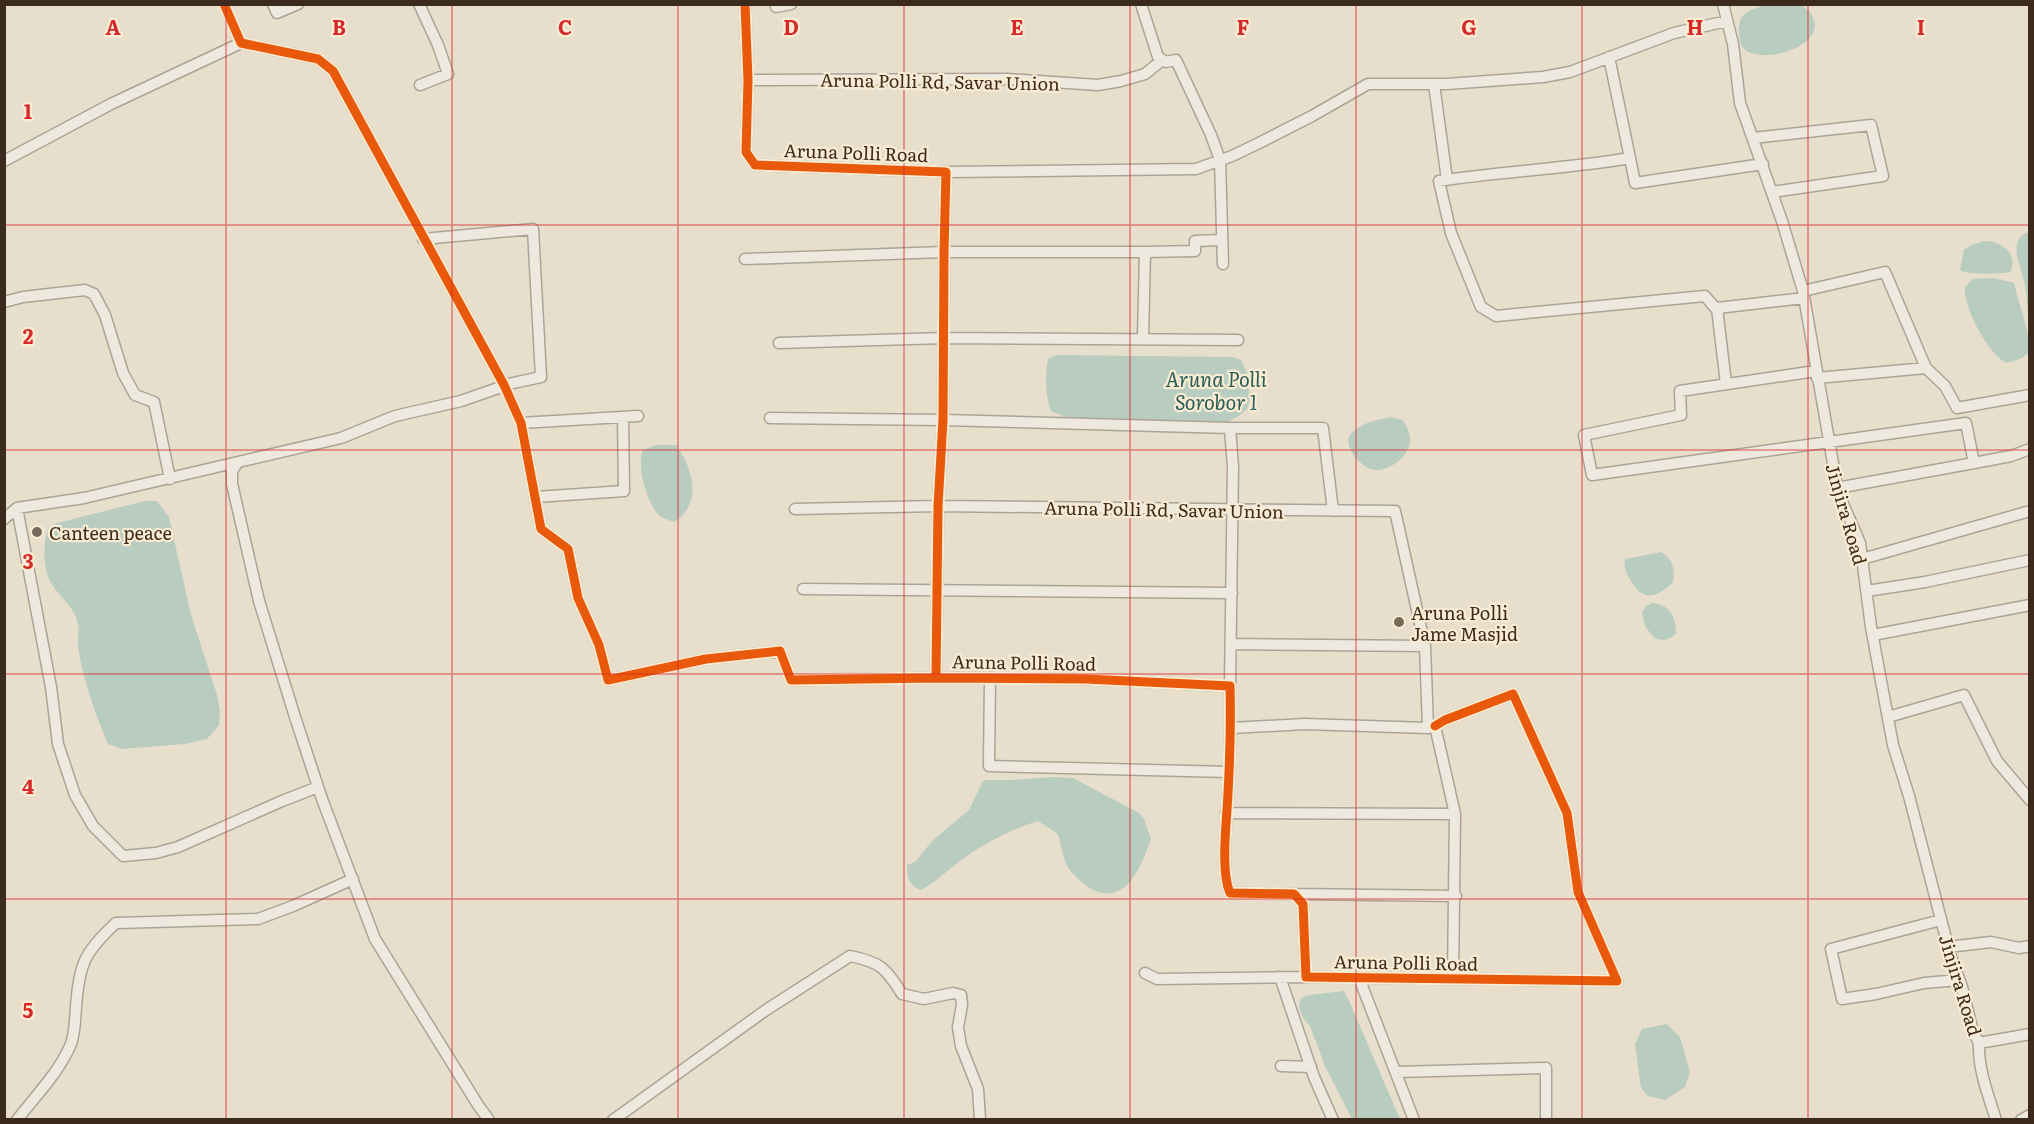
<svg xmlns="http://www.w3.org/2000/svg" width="2034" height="1124" font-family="Literata,serif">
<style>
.water{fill:#b8ccbf}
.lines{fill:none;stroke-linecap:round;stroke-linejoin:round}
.minor-casing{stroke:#ada395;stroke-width:13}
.minor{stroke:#eee9df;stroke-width:10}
.cycleway-casing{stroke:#f9ecd2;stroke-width:13}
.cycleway{stroke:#e8590c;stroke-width:9}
.grid{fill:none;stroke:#d62828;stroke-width:1.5;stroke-opacity:0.55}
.poi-dot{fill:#78695a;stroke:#f9ecd2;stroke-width:2}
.labels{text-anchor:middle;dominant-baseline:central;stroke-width:4.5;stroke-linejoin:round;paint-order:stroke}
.street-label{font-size:18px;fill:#3c2a1c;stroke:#f9ecd2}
.poi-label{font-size:18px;fill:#3c2a1c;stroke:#f9ecd2;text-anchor:start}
.water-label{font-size:20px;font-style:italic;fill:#2a5e58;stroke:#f9ecd2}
.grid-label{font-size:20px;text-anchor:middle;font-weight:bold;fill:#d62828;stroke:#f9ecd2;stroke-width:4.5;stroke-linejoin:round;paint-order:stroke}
</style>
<rect width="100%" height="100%" fill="#e8decc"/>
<path class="water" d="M1764,5H1801C1804,7 1809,11 1811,14C1832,45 1763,66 1744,49C1740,45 1739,38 1739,32C1738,12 1749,11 1764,5Z
M2029,232H2030L2029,319C2027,308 2027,297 2025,286C2023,270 2005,239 2029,232Z
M1984,241C2001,241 2019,253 2010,272C2000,274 1967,275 1960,270L1964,250L1972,245Z
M1993,278L2014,283C2019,307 2030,328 2029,353L2020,359L2006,363C1988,353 1963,308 1965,287L1973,279Z
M1056,355L1232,357L1241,360L1247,372L1250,399L1247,409L1239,416L1226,423L1177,420L1115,421L1068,418L1051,411C1045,394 1045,376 1048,359Z
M1390,417L1403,420C1407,427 1411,434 1410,442C1409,456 1391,470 1377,470C1363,471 1341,446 1351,434C1360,423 1377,420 1390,417Z
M656,445H676C693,469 703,502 675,522C671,521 665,519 661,517C647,506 636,465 643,450Z
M145,501H157L169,517L191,615L218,698L220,713L219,725L207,739L185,744L122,749L108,744C95,713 83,680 78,647C77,639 80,631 78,624C75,608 61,598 53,586C42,570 43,545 48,528L57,523Z
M1661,552C1673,559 1675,569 1673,582C1657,598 1643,602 1631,581C1626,573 1624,568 1625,559Z
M1653,603C1670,605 1676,617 1676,633C1669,641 1663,641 1654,638L1645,626L1642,613L1646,606Z
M1053,777L1073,778L1139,813L1144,819L1151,839C1145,855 1136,882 1120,890C1100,901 1081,883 1069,869C1063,860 1061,844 1058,834L1038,821C1007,831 980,845 955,865C943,874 934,883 921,890C909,886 907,877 907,865L915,862L933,840L969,810L983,781L987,780H1011Z
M1344,991L1350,1003L1400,1119H1352L1325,1066L1310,1026L1303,1018L1299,1008L1300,999L1308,995Z
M1667,1024L1680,1037L1690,1072L1685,1087L1665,1100L1648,1096L1641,1088L1635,1044L1642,1029Z"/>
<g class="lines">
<defs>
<path id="minor" d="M224,4L241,43L318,59L333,71L504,385L521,423L541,529L568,549L578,598L599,645L608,680L706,659L780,651L791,680L936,678
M273,4L277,13L298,4
M419,4L438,45L448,74L420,85
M745,4L748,80L746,152L755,165L946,172L944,252L943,420L938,506L936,678L1086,679L1230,686C1231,722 1230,757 1228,793C1227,820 1220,870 1230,893L1294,894L1303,904L1306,977L1617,981L1578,892L1567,813L1513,694L1445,720L1435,726
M776,4V7L791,4
M1141,4L1158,57L1166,62L1176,60L1211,135L1220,160L1223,264
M1723,4L1733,44L1740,103L1782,221L1803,291L1838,492L1860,543L1871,627L1893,745L1909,796L1950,954L1962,987L1973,1032L1979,1043L2030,1034
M1609,57L1630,158C1567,169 1502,171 1439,181L1451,233L1481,307L1496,316L1705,296L1717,310
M748,80L1007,79L1098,85L1121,81L1145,74L1161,61
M1434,84L1447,180
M1753,138L1871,125L1883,176L1772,192
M1630,158L1635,183L1763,164
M4,161L111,104L241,43
M946,172L1196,169L1232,156L1259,143L1312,116L1368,84H1447L1543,77L1570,72L1674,33L1727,21
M423,239L533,229L541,377L504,385
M1145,252L1195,251V241L1222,240
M745,259L944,252H1145L1143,338
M1803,291L1885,272L1926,368L1817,378
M4,302L23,297L85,290L94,294L105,315L123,373L135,395L154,402L170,479
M779,343L944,338L1238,340
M1926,368L1945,386L1957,408L2030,395
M1816,371L1680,391L1681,415L1584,435L1592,475L1966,423L1974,463L2011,456L2030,449
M1726,384L1717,308L1804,298
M770,418L943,420L1230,428L1233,467L1230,686
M521,423L638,416
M1230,428H1323L1333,511
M1837,488L1974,463
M536,497L624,491L623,417
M17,508L51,687L58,744L75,795L93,826L123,856L156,853L178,847L282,801L318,787
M795,509L938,506L1395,511L1425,646
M4,519L17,508L84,498L238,462
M1862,559L2030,511
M803,589L1232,593
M1867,591L1925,582L2030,560
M1873,635L2030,605
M1231,644L1425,646L1428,728
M990,678L989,766L1229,772
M1888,717L1964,695L1997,761L2030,800
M1231,728L1305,724L1428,728L1435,726L1455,814L1453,979
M1226,813L1455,814
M1294,894L1456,896
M1941,920L1831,949L1842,999L1876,994L1924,983L1959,980
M1948,947L1991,942L2019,948L2030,946
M1145,973L1157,979L1306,977
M1280,977L1314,1077L1333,1120
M1359,978L1414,1120
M1979,1043C1978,1070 1988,1094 1996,1120
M1281,1066L1311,1067
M1396,1072L1546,1068V1120
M17,1120C36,1095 58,1074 71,1044C75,1033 75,1019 76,1007C79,965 84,952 116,923L258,919L293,906L353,879
M489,1120L478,1105L375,939L322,799L295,717L259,601L232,484V471L238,462L341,438L395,416L461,401L504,386
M613,1120L766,1010L850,956C880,962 886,968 902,994L924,999L953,993L961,995L962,1005L958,1027L961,1046L978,1089L980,1120
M2021,1120L2030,1115"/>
</defs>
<use href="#minor" class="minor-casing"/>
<use href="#minor" class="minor"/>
<defs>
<path id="cycleway" d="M224,4L241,43L318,59L333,71L504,385L521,423L541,529L568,549L578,598L599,645L608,680L706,659L780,651L791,680L936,678
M745,4L748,80L746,152L755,165L946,172L944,252L943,420L938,506L936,678L1086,679L1230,686C1231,722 1230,757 1228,793C1227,820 1220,870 1230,893L1294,894L1303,904L1306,977L1617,981L1578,892L1567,813L1513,694L1445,720L1435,726"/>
</defs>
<use href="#cycleway" class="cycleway-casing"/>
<use href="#cycleway" class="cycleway"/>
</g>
<path class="grid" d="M226,4V1120M452,4V1120M678,4V1120M904,4V1120M1130,4V1120M1356,4V1120M1582,4V1120M1808,4V1120M4,225H2030M4,450H2030M4,674H2030M4,899H2030"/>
<g class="poi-dot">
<circle cx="37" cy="532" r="6"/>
<circle cx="1399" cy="622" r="6"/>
</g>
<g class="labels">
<g class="street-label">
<text transform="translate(940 81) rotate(1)">Aruna Polli Rd, Savar Union</text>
<text transform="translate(856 152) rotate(2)">Aruna Polli Road</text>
<text transform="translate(1164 509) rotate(1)">Aruna Polli Rd, Savar Union</text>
<text transform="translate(1847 514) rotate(74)">Jinjira Road</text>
<text transform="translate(1024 662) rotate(1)">Aruna Polli Road</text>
<text transform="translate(1406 962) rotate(1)">Aruna Polli Road</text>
<text transform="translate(1961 985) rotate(73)">Jinjira Road</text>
</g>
<g class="poi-label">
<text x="49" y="532">Canteen peace</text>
<text x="1411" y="612">Aruna Polli<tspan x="1411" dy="21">Jame Masjid</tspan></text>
</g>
<g class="water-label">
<text x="1216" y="378">Aruna Polli<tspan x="1216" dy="23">Sorobor 1</tspan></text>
</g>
</g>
<g class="grid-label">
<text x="113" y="35">A</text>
<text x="339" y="35">B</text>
<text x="565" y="35">C</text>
<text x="791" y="35">D</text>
<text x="1017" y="35">E</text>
<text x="1243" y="35">F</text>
<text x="1469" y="35">G</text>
<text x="1695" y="35">H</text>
<text x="1921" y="35">I</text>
<text x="28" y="119">1</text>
<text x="28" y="344">2</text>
<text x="28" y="569">3</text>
<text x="28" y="794">4</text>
<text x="28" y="1018">5</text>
</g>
<rect width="2034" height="1124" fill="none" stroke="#3c2a1c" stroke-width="12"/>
</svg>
